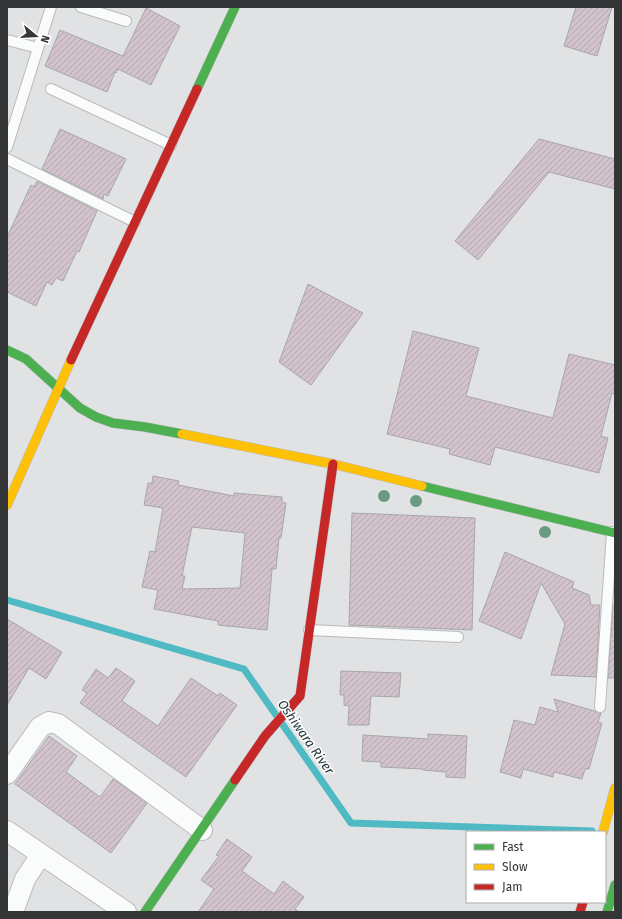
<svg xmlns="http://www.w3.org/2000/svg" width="622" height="919" font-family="'Fira Sans',sans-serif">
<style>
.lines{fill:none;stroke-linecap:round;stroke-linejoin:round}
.stream{stroke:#4fb9c4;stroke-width:7}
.building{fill:url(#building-hatch);stroke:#a7a7a8;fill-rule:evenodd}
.lane-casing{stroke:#b9babc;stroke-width:12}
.street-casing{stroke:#b9babc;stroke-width:22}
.fast-casing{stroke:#b9babc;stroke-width:10}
.slow-casing{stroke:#b9babc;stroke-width:10}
.jam-casing{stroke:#b9babc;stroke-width:10}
.lane{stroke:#fafbfb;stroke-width:10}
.street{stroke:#fafbfb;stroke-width:20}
.fast{stroke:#4caf50;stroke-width:9}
.slow{stroke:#ffc107;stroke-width:9}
.jam{stroke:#c62828;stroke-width:9}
.tree{fill:#689b7f}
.labels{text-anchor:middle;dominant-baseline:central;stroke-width:3;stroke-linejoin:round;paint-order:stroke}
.water-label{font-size:13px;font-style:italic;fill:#1e3437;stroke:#fff}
</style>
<defs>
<pattern id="building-hatch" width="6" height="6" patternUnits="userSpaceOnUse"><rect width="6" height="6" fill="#d2c2cb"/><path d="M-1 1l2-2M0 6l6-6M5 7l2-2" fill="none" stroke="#b5a7af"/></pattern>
</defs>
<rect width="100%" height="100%" fill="#e1e2e4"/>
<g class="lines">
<path class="stream" d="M7,600L244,669L351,823L592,831"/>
</g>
<path class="building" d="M576,7H612L597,56L564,46Z
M146,8L180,26L151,85L118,69L116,73L115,72L107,92L45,66L60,30L123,56Z
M60,129L126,159L108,196L104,194L103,199L42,169Z
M539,139L615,159V189L549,172L478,260L455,241Z
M37,181L97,211L79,252L77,251L63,281L56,278L52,285L47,282L36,306L7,292V237L31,185L34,187Z
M308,284L363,313L311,385L279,362Z
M413,331L479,348L466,396L553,418L569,354L615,365V394L612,393L601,436L608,438L599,473L495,447L490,465L449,454L450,449L387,434Z
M153,476L179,481L178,485L234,496V493L282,497V502L286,503L281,538H279L276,569H272L267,630L218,625V621L154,609L158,590L142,587L150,551L155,552L163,508L144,505L148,483H152ZM192,527L245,533L240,588L182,589L185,576H182Z
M352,513L475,518L472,630L349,625Z
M505,552L574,582L572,588L589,595L591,605H600L596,677L551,675L565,624L541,583L521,639L479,621Z
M613,605L615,606V678H608Z
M7,619L62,652L46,679L29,668L7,705Z
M116,668L135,681L122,701L158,726L191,678L218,696L220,693L237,705L186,777L80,703L87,693L82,690L96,669L108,678Z
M341,671L401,673L399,697L371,696L369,725H348L349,706L344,705V695H340Z
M554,699L601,713L598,722L602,723L589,769H585L582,779L554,772L553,777L523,769L521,778L500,772L514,720L535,725L540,707L558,712Z
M428,734L467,736L465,778L446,777V772L423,770V769L381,767V762L362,761L363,735L428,739Z
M49,736L77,756L66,772L100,797L113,779L147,803L111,853L15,784Z
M227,839L252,857L242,871L274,894L283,881L304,897L295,909L299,912H198L214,889L201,880L219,856L216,855Z"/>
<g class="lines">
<defs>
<path id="lane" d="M81,7L126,21
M7,40L38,48
M51,89L171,145
M7,147L51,7
M7,159L135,222
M309,630L458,637
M600,707L612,532"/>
<path id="street" d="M7,774L40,727L49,722L58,724L202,830
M7,831L126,912
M13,912L25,879L41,855"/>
<path id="fast" d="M197,89L235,7
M7,350L26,359L80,408L96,417L113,423L145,427L182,434
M422,486L615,533
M145,912L235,780
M607,912L615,885"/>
<path id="slow" d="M182,434L333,464L422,486
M7,505L71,360
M603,832L615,788"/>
<path id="jam" d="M71,360L197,89
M235,780L265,736L300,696L333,464
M580,912L583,902"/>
</defs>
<use href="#lane" class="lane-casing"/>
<use href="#street" class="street-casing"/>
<use href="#fast" class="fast-casing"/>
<use href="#slow" class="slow-casing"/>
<use href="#jam" class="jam-casing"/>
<use href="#lane" class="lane"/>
<use href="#street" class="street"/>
<use href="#fast" class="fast"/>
<use href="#slow" class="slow"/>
<use href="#jam" class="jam"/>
</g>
<g class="tree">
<circle cx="384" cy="496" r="6"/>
<circle cx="416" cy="501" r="6"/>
<circle cx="545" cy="532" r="6"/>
</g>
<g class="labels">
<g class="water-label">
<text transform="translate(306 737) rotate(55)">Oshiwara River</text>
</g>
</g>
<rect width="622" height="919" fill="none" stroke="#343536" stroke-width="16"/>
<rect x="466" y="831" width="140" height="72" fill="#ffffff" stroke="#aeaeaf"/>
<rect x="474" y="844" width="20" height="6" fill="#4caf50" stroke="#aeaeaf"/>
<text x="502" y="851" font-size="12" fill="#343536">Fast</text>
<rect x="474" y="864" width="20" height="6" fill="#ffc107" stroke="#aeaeaf"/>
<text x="502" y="871" font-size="12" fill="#343536">Slow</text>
<rect x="474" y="884" width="20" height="6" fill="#c62828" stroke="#aeaeaf"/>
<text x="502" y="891" font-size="12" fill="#343536">Jam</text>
<g transform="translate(36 36) rotate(108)" stroke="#ffffff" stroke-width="3" paint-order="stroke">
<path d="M0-3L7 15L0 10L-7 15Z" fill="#343536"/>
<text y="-6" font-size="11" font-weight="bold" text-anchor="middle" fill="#343536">N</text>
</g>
</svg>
